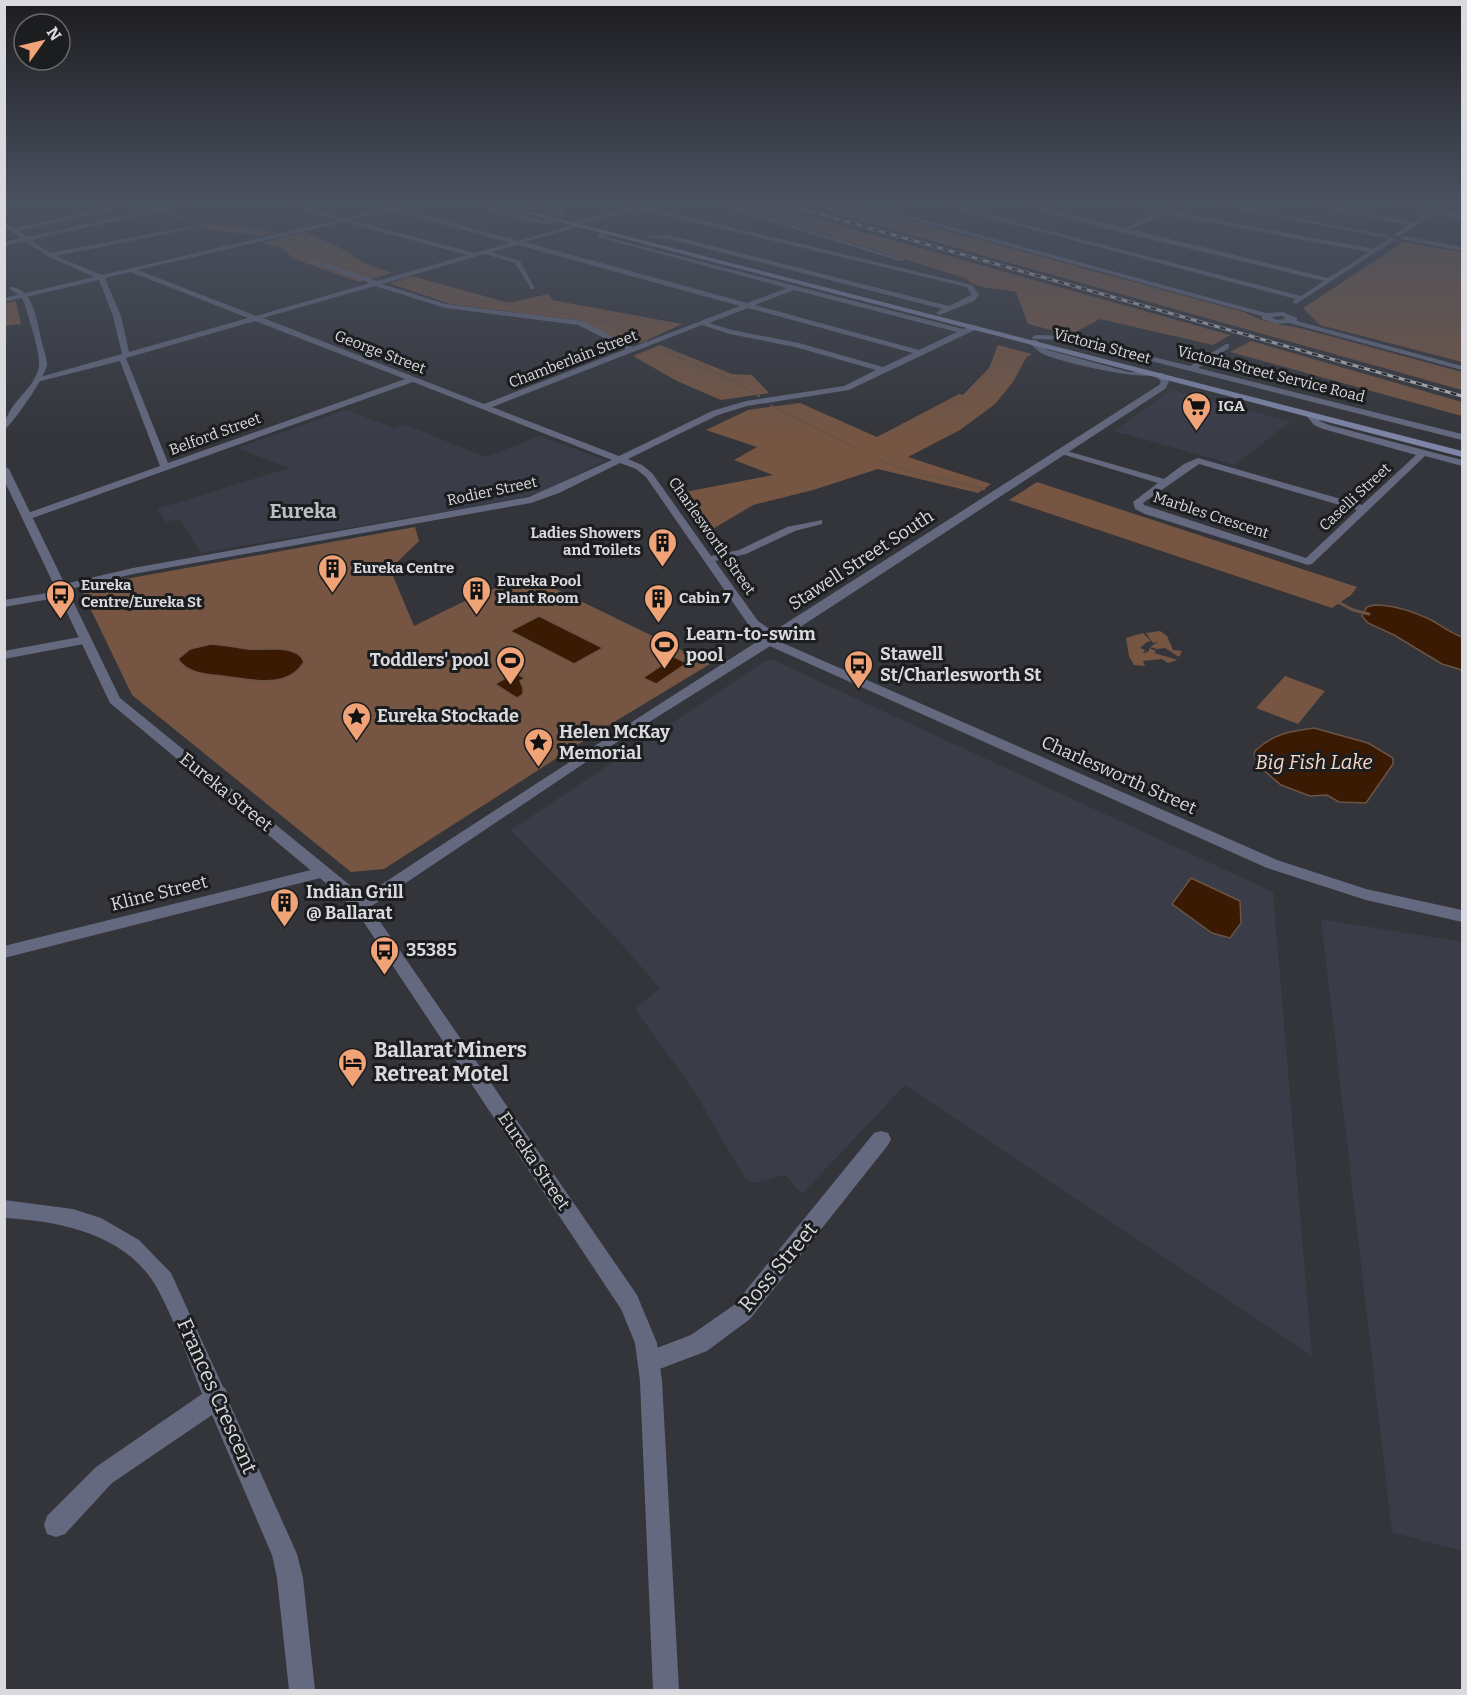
<svg xmlns="http://www.w3.org/2000/svg" width="1467" height="1695" font-family="Bitter,serif">
<style>
.built{fill:#3a3c48}
.green{fill:#765643}
.water{fill:#3b1a03;stroke:#6b5445;stroke-width:1.5}
.lines{fill:none;stroke-linecap:round;stroke-linejoin:round}
.stream-far1{stroke:#6b5445;stroke-width:2}
.stream{stroke:#6b5445;stroke-width:3}
.minor{fill:#64697f;fill-rule:evenodd}
.tertiary{fill:#64697f;fill-rule:evenodd}
.secondary{fill:#7e86a8;fill-rule:evenodd}
.rail-casing{stroke:#b9b9bd;stroke-width:3}
.rail{stroke:#1c1d1f;stroke-width:2;stroke-dasharray:6;stroke-linecap:butt}
.labels{text-anchor:middle;dominant-baseline:central;stroke-width:6;stroke-linejoin:round;paint-order:stroke}
.far-street-label{font-size:15px;fill:#dadade;stroke:#1c1d1f}
.far-poi-label{font-size:15px;font-weight:bold;fill:#dadade;stroke:#1c1d1f;text-anchor:start}
.street-label{font-size:18px;fill:#dadade;stroke:#1c1d1f}
.poi-label{font-size:18px;font-weight:bold;fill:#dadade;stroke:#1c1d1f;text-anchor:start}
.far-district-label{font-size:20px;font-weight:bold;fill:#bcbec5;stroke:#1c1d1f}
.water-label{font-size:20px;font-style:italic;fill:#f7d7c5;stroke:#1c1d1f}
.near-poi-label{font-size:21px;font-weight:bold;fill:#dadade;stroke:#1c1d1f;text-anchor:start}
.near-street-label{font-size:21px;fill:#dadade;stroke:#1c1d1f}
</style>
<rect width="100%" height="100%" fill="#34353a"/>
<path class="built" d="M1172,390L1270,416L1291,421L1235,465L1114,431Z
M346,410L394,428L404,424L486,457L539,436L606,460L544,491L512,500L200,553L180,519L166,522L157,509L289,468L237,448Z
M773,660L1273,892L1312,1356L905,1085L802,1194L785,1175L755,1183L746,1180L694,1091L635,1009L660,988L616,938L511,830L765,661Z
M1321,919L1462,942V1551L1392,1532Z"/>
<path class="green" d="M725,203H760L1230,335L1213,345L1100,319L1070,335L1028,324L1016,292C998,288 978,290 965,278Z
M797,203H845L1244,312C1262,322 1280,325 1300,328L1462,372V390Z
M165,211L202,222L277,232L260,236L206,229L197,223L162,212Z
M305,232L339,247L366,264L392,273L360,282L294,259L281,248L262,243Z
M1404,242L1462,252V362L1320,325L1303,308Z
M412,276L509,303L548,294L552,300L682,324L641,343H623L583,321L450,304L389,283Z
M16,301L21,324L5,326V303Z
M1251,341L1462,402V416L1230,352Z
M660,345L732,374L752,375L769,393L721,400L677,381L633,356Z
M998,345L1032,354L1026,358L1013,382L995,404L960,430L908,457L991,484L978,493L878,469L813,490L753,505L711,530L685,492L773,475L734,460L757,447L706,430L748,410L800,403L877,437L959,394L963,395L989,368Z
M1037,482L1357,587L1351,595L1332,608L1009,500Z
M415,527L419,541L390,569L414,626L469,599L527,575L710,664L596,733L384,869L351,872L132,695L82,591L92,585Z
M1160,631L1167,636L1173,650L1182,651L1179,657L1165,648L1157,649L1150,647L1158,642L1153,643L1146,633Z
M1143,633L1151,641L1147,642L1140,648L1145,650L1143,654L1149,651V648L1156,651L1154,653C1162,656 1168,656 1177,660L1168,663L1162,659L1143,661L1145,666L1134,665L1129,656L1126,638Z
M1285,676L1325,691L1298,724L1256,708Z"/>
<path class="water" d="M1374,605C1394,605 1415,612 1433,621C1443,627 1451,633 1462,637V670L1442,664L1394,635L1368,623L1362,616L1367,607Z
M539,616L603,648L574,664L510,631Z
M211,644C224,645 236,647 248,649C264,651 298,643 304,662C288,689 254,680 229,677C211,674 189,676 178,659L190,649Z
M674,657L687,663L656,684L643,678Z
M515,673L525,678L520,681L523,688V694L517,698L495,684Z
M1314,728L1368,743L1393,758V764L1366,803L1339,802L1327,795L1310,796L1281,785L1261,768L1254,756L1255,751C1273,734 1290,731 1314,728Z
M1191,878L1240,901L1241,923L1230,938L1212,933L1172,904Z"/>
<g class="lines">
<path class="stream-far1" d="M165,212L198,222L273,233
M286,237L302,243L343,267L379,277
M396,282L459,297L591,318L615,326L646,342
M656,348L734,381L759,396
M771,406L854,447
M880,460L905,470L941,479"/>
<path class="stream" d="M935,477L984,489
M1336,601L1353,610L1369,614"/>
<path class="minor" d="M4,203H18L4,206Z
M129,203L133,205L18,231L27,237L168,206L196,203L31,240L50,253L192,226L195,228L56,256L102,275L337,220L283,203H294L344,218L386,208L371,203H382L518,241L579,223V221L633,207L619,203H631L972,285L979,295L974,301L940,315L936,313L942,309L669,239L638,237L669,235L949,306L971,295L967,287L639,209L581,224V226L525,242L747,303L787,288L598,237V235L605,230L608,232L604,236L606,237L963,329L977,325V329L849,390L747,406L718,415L628,459L642,465L652,473L711,556L739,550L787,527L822,520V524L795,531L746,554L715,561L758,621L778,635L780,638L778,641L1277,860L1366,889L1462,910V922L1366,900L1267,868L765,644L763,641L766,638L750,627L646,477L636,469L620,463L559,493L531,503L133,574L62,591L68,592V596L4,607V600L60,591L54,588L56,586L133,568L529,497L612,460L413,382L30,519H22V515L160,466L120,361L37,382L33,379L122,354L113,316L99,280L4,302V298L94,277L47,256L25,241L4,246V242L21,238L4,227V222L14,228ZM392,210L511,243L474,253L351,220ZM344,222L467,255L377,281L313,260V262L370,283L256,316L138,270ZM518,245L740,306L633,347L583,321L446,304L382,284L484,254L515,263L531,289H535L520,261L491,252ZM131,272L248,318L129,352L121,316L105,278ZM375,286L445,308L578,325L626,349L484,404L263,318ZM794,290L957,332L919,350L755,305ZM748,308L913,353L883,367L799,343L732,330L709,323ZM255,321L405,379L168,463L126,358ZM702,325L730,334L795,347L876,370L844,386L746,401L712,411L619,456L492,407Z
M462,203H474L542,220L568,222L542,224Z
M526,203H538L563,210L565,217L560,218L558,212Z
M710,203H721L905,260L900,261Z
M852,203C865,203 879,211 891,210C900,209 908,203 919,203L896,212L1266,313L1283,312L1297,318V321L1462,366V370L1289,323L1276,324L1262,319V316ZM1282,316L1286,319L1277,320L1271,317Z
M931,203H942L1301,296L1324,281L1120,232L1012,203H1024L1124,228L1157,213L1104,203C1121,203 1149,211 1162,210C1170,209 1176,203 1185,203L1169,211L1373,249L1391,238L1396,239L1296,304L1292,302L1296,299ZM1164,214L1369,252L1328,278L1130,229Z
M1297,203H1312L1419,224L1416,226Z
M1388,203H1403L1462,215V219Z
M1036,335L1068,336L1190,366L1226,344H1229V348L1198,368L1462,434V440L1068,340L1033,339L1032,337Z
M1030,340H1036L1048,350L1129,372H1154L1158,374C1145,382 1055,361 1041,353C1037,350 1034,347 1030,344Z
M1307,413H1313L1320,421L1329,425L1462,460V466L1425,456L1312,564L1308,565L1145,514L1135,509L1133,502L1158,483L1055,452L1060,449L1164,479L1184,464L1198,458L1362,505L1416,455L1323,429L1314,425L1306,415ZM1199,464L1357,510L1306,558L1144,505L1143,503Z
M85,636L91,640L89,643L4,659V651Z
M323,867L328,868L331,872L328,876L4,958V946Z
M881,1131L888,1133L891,1139L888,1145L750,1319L707,1351L649,1373L641,1370L638,1362L641,1354L691,1335L734,1305L874,1133Z
M4,1200L73,1209L101,1218L139,1240L171,1273L223,1387L226,1389L228,1400L297,1554L303,1578L315,1690H289L277,1578L272,1555L212,1415L112,1483L65,1534L56,1537L47,1534L44,1525L47,1516L96,1467L202,1394C188,1359 175,1321 157,1288C127,1234 60,1221 4,1218Z"/>
<path class="tertiary" d="M1207,203H1222L1390,236L1387,238Z
M1442,203H1450L1399,236L1394,235Z
M1403,236L1462,247V251L1401,239Z
M10,287C34,286 37,324 42,342C43,348 47,358 47,364C47,375 13,424 4,430C4,404 37,389 39,365C40,352 29,319 25,305L21,297L10,289Z
M1157,373H1163L1169,382L1165,389L791,633L595,756L370,907L637,1295L657,1343L662,1381L679,1690H653L640,1381L635,1343L621,1309L361,918L339,894L110,703L4,480V466L9,469L120,698L351,886L361,898C625,724 893,556 1159,385L1161,382L1156,375Z"/>
<path class="secondary" d="M487,203H498L1462,451V457Z"/>
<defs>
<path id="rail" d="M781,203L1462,396"/>
</defs>
<use href="#rail" class="rail-casing"/>
<use href="#rail" class="rail"/>
</g>
<linearGradient id="sky" x2="0" y2="1"><stop stop-color="#1d1d20"/><stop offset="0.46" stop-color="#4a5160"/><stop offset="1" stop-color="#4a5160" stop-opacity="0"/></linearGradient>
<rect width="1467" height="441" fill="url(#sky)"/>
<defs>
<symbol id="supermarket-pin" viewBox="-11 -11 22 30"><path d="M0 17L-7.5 6A9.5 9.5 0 1 1 7.5 6Z" fill="#efa376" stroke="#1c1d1f"/><path d="M-6-5.5h2.5l.6 2H6L4.5 2H-2.5L-4.4-4H-6ZM-1.5 3.2a1.3 1.3 0 1 0 .1 0ZM3 3.2a1.3 1.3 0 1 0 .1 0Z" fill="#111"/></symbol>
<symbol id="building-pin" viewBox="-11 -11 22 30"><path d="M0 17L-7.5 6A9.5 9.5 0 1 1 7.5 6Z" fill="#efa376" stroke="#1c1d1f"/><path d="M-4-6H4V6H1V3H-1V6H-4ZM-2.5-4.3h1.7v1.8h-1.7ZM.8-4.3h1.7v1.8H.8ZM-2.5-1h1.7V.8h-1.7ZM.8-1h1.7V.8H.8Z" fill="#111"/></symbol>
<symbol id="bus-pin" viewBox="-11 -11 22 30"><path d="M0 17L-7.5 6A9.5 9.5 0 1 1 7.5 6Z" fill="#efa376" stroke="#1c1d1f"/><path d="M-5-6H5V4H4V6H2V4H-2V6H-4V4H-5ZM-3.5-4V0h7V-4ZM-3.5 1.2v1.5H-2V1.2ZM2 1.2v1.5H3.5V1.2Z" fill="#111"/></symbol>
<symbol id="stadium-pin" viewBox="-11 -11 22 30"><path d="M0 17L-7.5 6A9.5 9.5 0 1 1 7.5 6Z" fill="#efa376" stroke="#1c1d1f"/><path d="M0-5a6.5 5 0 1 0 0 10a6.5 5 0 1 0 0-10ZM-3.5-1.8h7v3.6h-7Z" fill="#111"/></symbol>
<symbol id="sight-pin" viewBox="-11 -11 22 30"><path d="M0 17L-7.5 6A9.5 9.5 0 1 1 7.5 6Z" fill="#efa376" stroke="#1c1d1f"/><path d="M0-6L1.8-2.2L6-1.7L2.9 1.2L3.7 5.4L0 3.3L-3.7 5.4L-2.9 1.2L-6-1.7L-1.8-2.2Z" fill="#111"/></symbol>
<symbol id="hotel-pin" viewBox="-11 -11 22 30"><path d="M0 17L-7.5 6A9.5 9.5 0 1 1 7.5 6Z" fill="#efa376" stroke="#1c1d1f"/><path d="M-6-4.5h1.5V1H6V5H4.5V3h-9V5H-6ZM-4 0a1.8 1.8 0 1 1 3.6 0ZM.5 0V-2.5h3Q6-2.5 6 0Z" fill="#111"/></symbol>
</defs>
<g fill-rule="evenodd">
<use href="#supermarket-pin" x="1180" y="390" width="33" height="45"/>
<use href="#building-pin" x="646" y="526" width="33" height="45"/>
<use href="#building-pin" x="316" y="552" width="33" height="45"/>
<use href="#building-pin" x="460" y="574" width="33" height="45"/>
<use href="#bus-pin" x="44" y="578" width="33" height="45"/>
<use href="#building-pin" x="642" y="582" width="33" height="45"/>
<use href="#stadium-pin" x="648" y="628" width="33" height="45"/>
<use href="#stadium-pin" x="494" y="644" width="33" height="45"/>
<use href="#bus-pin" x="842" y="648" width="33" height="45"/>
<use href="#sight-pin" x="340" y="700" width="33" height="45"/>
<use href="#sight-pin" x="522" y="726" width="33" height="45"/>
<use href="#building-pin" x="268" y="886" width="33" height="45"/>
<use href="#bus-pin" x="368" y="934" width="33" height="45"/>
<use href="#hotel-pin" x="336" y="1046" width="33" height="45"/>
</g>
<g class="labels">
<g class="far-street-label">
<text transform="translate(1102 346) rotate(15)">Victoria Street</text>
<text transform="translate(380 352) rotate(21)">George Street</text>
<text transform="translate(573 359) rotate(-21)">Chamberlain Street</text>
<text transform="translate(1271 374) rotate(14)">Victoria Street Service Road</text>
<text transform="translate(215 434) rotate(-20)">Belford Street</text>
<text transform="translate(492 491) rotate(-12)">Rodier Street</text>
<text transform="translate(1355 497) rotate(-43)">Caselli Street</text>
<text transform="translate(1211 515) rotate(18)">Marbles Crescent</text>
<text transform="translate(712 536) rotate(55)">Charlesworth Street</text>
</g>
<g class="far-poi-label">
<text x="1218" y="406">IGA</text>
<text x="641" y="533" text-anchor="end">Ladies Showers<tspan x="641" dy="17">and Toilets</tspan></text>
<text x="353" y="568">Eureka Centre</text>
<text x="497" y="581">Eureka Pool<tspan x="497" dy="17">Plant Room</tspan></text>
<text x="81" y="585">Eureka<tspan x="81" dy="17">Centre/Eureka St</tspan></text>
<text x="679" y="598">Cabin 7</text>
</g>
<g class="street-label">
<text transform="translate(861 560) rotate(-33)">Stawell Street South</text>
<text transform="translate(1119 775) rotate(24)">Charlesworth Street</text>
<text transform="translate(226 792) rotate(39)">Eureka Street</text>
<text transform="translate(159 893) rotate(-14)">Kline Street</text>
<text transform="translate(534 1161) rotate(56)">Eureka Street</text>
</g>
<g class="poi-label">
<text x="686" y="634">Learn-to-swim<tspan x="686" dy="21">pool</tspan></text>
<text x="880" y="654">Stawell<tspan x="880" dy="21">St/Charlesworth St</tspan></text>
<text x="489" y="660" text-anchor="end">Toddlers' pool</text>
<text x="377" y="716">Eureka Stockade</text>
<text x="559" y="732">Helen McKay<tspan x="559" dy="21">Memorial</tspan></text>
<text x="306" y="892">Indian Grill<tspan x="306" dy="21">@ Ballarat</tspan></text>
<text x="406" y="950">35385</text>
</g>
<g class="far-district-label">
<text x="303" y="511">Eureka</text>
</g>
<g class="water-label">
<text x="1314" y="762">Big Fish Lake</text>
</g>
<g class="near-poi-label">
<text x="374" y="1050">Ballarat Miners<tspan x="374" dy="24">Retreat Motel</tspan></text>
</g>
<g class="near-street-label">
<text transform="translate(778 1267) rotate(-50)">Ross Street</text>
<text transform="translate(217 1396) rotate(66)">Frances Crescent</text>
</g>
</g>
<rect width="1467" height="1695" fill="none" stroke="#dadade" stroke-width="12"/>
<g transform="translate(42 42) rotate(56)"><circle r="28" fill="#1c1d1f" stroke="#68696b" stroke-width="1.5"/>
<path d="M0-4.5L10 22L0 15L-10 22Z" fill="#efa376"/>
<text y="-9" font-size="16" font-weight="bold" text-anchor="middle" fill="#dadade">N</text>
</g>
</svg>
